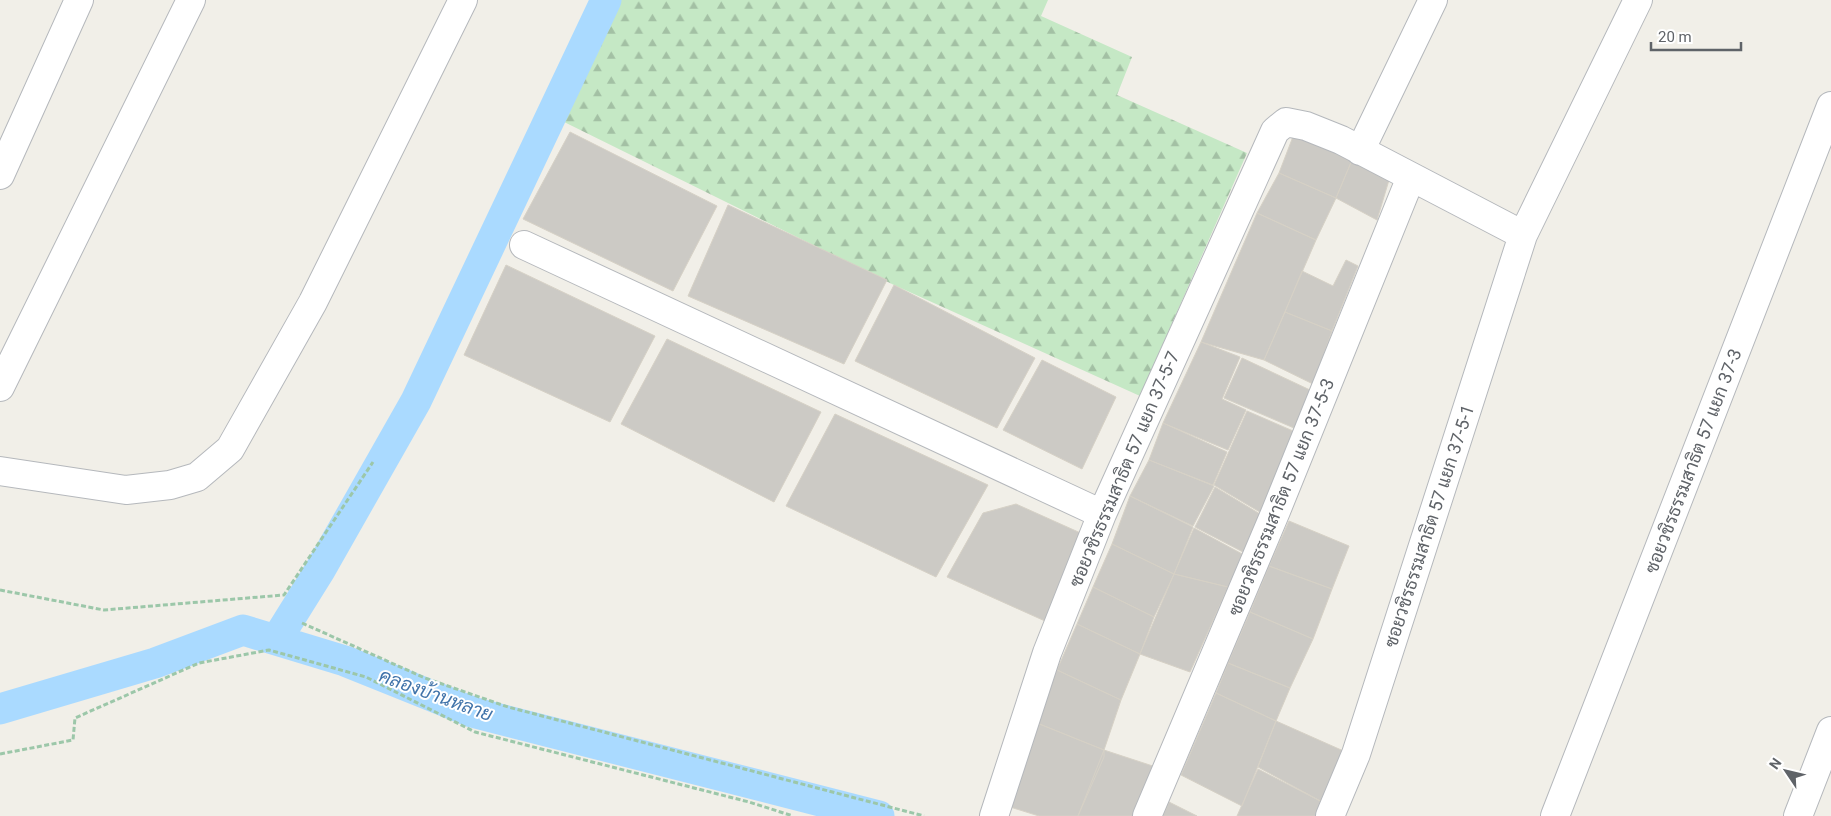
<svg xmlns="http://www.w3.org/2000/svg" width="1831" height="816" font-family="Roboto,Sarabun,sans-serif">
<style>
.forest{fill:url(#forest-firs)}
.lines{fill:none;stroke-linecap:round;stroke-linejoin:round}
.canal{stroke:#aadaff;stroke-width:31}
.building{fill:#cccac5;stroke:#d6d1c6}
.minor-casing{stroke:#b5b8bc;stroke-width:30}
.path{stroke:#9cc7a9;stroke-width:3;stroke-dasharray:5 2.5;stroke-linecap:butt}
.minor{stroke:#fff;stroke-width:28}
.labels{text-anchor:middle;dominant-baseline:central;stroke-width:4;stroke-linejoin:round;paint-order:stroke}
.street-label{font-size:18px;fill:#5f6368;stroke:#fff}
.water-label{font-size:19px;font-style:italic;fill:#4174aa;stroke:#fff}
</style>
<defs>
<pattern id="forest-firs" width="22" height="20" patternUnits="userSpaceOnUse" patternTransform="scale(1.25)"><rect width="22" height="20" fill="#c5e8c5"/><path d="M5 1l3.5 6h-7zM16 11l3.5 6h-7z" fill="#a3c0a4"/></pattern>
</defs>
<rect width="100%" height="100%" fill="#f1efe8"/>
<path class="forest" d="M613,0H1048L1041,16L1132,57L1117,95L1247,153L1140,396L894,285L554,117Z"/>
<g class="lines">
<path class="canal" d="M277,639L320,570L416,401L606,0
M0,709L155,663L243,630L345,661L472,712L879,816"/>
</g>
<path class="building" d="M570,132L717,206L673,291L523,219Z
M1294,134L1352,160L1336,198L1279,173Z
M1352,160L1392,170L1377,220L1336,198Z
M1279,173L1336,198L1316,240L1257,213Z
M728,205L887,280L844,364L688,296Z
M1257,213L1316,240L1264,360L1201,342Z
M1346,260L1358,266L1332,331L1285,312L1302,271L1333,286Z
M506,265L655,336L610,422L464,355Z
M894,285L1035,358L997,428L855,361Z
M1285,312L1332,331L1313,384L1264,360Z
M667,339L821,412L774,502L621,424Z
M1201,342L1240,357L1222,399L1246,410L1228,450L1163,423Z
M1242,358L1310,390L1301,431L1224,398Z
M1042,360L1116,397L1082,469L1003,430Z
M1247,411L1300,434L1265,515L1214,485Z
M835,414L988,485L936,577L786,506Z
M1163,423L1227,452L1213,485L1149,460Z
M1149,460L1214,486L1193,526L1130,496Z
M1215,487L1265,517L1245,553L1195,527Z
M1130,496L1193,527L1174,574L1112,544Z
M1016,504L1085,535L1045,621L947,577L983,513Z
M1289,521L1349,546L1332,589L1269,566Z
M1194,528L1244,555L1228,587L1174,574Z
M1112,544L1174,574L1154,617L1093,587Z
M1269,566L1332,589L1313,639L1250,612Z
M1174,574L1228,587L1190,672L1140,654Z
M1093,587L1154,617L1140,654L1077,624Z
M1250,612L1313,639L1290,688L1228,663Z
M1077,624L1140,654L1121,700L1057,670Z
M1228,663L1290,688L1276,721L1216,693Z
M1057,670L1121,700L1104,750L1037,723Z
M1216,693L1276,721L1242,806L1181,775Z
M1276,721L1348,753L1326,804L1258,767Z
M1037,723L1104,750V757L1078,816H1039L1007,806Z
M1104,750L1174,773L1156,816H1078Z
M1258,769L1326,804L1321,816H1237Z
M1169,802L1197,816H1163Z"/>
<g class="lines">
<defs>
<path id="minor" d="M1360,151L1433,0
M0,175L79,0
M524,245L1102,514
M0,387L191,0
M0,471L126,490L170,485L197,477L230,449L313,302L463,0
M994,816L1047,653L1102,514L1275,131L1286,122L1306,126L1341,140L1523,235L1638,0
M1147,816L1276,511L1411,177
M1330,816L1356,754L1523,235
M1555,816L1831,106
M1798,816L1831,731"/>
</defs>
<use href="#minor" class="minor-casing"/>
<path class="path" d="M0,590L104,610L284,595L373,462
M302,623L425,678L508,707L924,816
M0,754L73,740L75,718L199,663L269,650L366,677L475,732L749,802L793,816"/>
<use href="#minor" class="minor"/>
</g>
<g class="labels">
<g class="street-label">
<text transform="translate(1693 461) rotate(-69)">ซอยวชิรธรรมสาธิต 57 แยก 37-3</text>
<text transform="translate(1124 469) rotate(-67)">ซอยวชิรธรรมสาธิต 57 แยก 37-5-7</text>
<text transform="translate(1281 497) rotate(-68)">ซอยวชิรธรรมสาธิต 57 แยก 37-5-3</text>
<text transform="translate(1429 526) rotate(-72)">ซอยวชิรธรรมสาธิต 57 แยก 37-5-1</text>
</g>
<g class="water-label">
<text transform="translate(436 695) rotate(20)">คลองบ้านหลาย</text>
</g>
</g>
<g transform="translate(1786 771) rotate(305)" stroke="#ffffff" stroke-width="4" paint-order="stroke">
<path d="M0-4L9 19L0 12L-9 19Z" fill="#5f6368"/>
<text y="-8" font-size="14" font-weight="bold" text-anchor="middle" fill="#5f6368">N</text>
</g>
<path d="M1651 42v8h90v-8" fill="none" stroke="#5f6368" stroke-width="2.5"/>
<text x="1658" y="42" font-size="15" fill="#5f6368" stroke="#ffffff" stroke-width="4" paint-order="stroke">20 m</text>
</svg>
